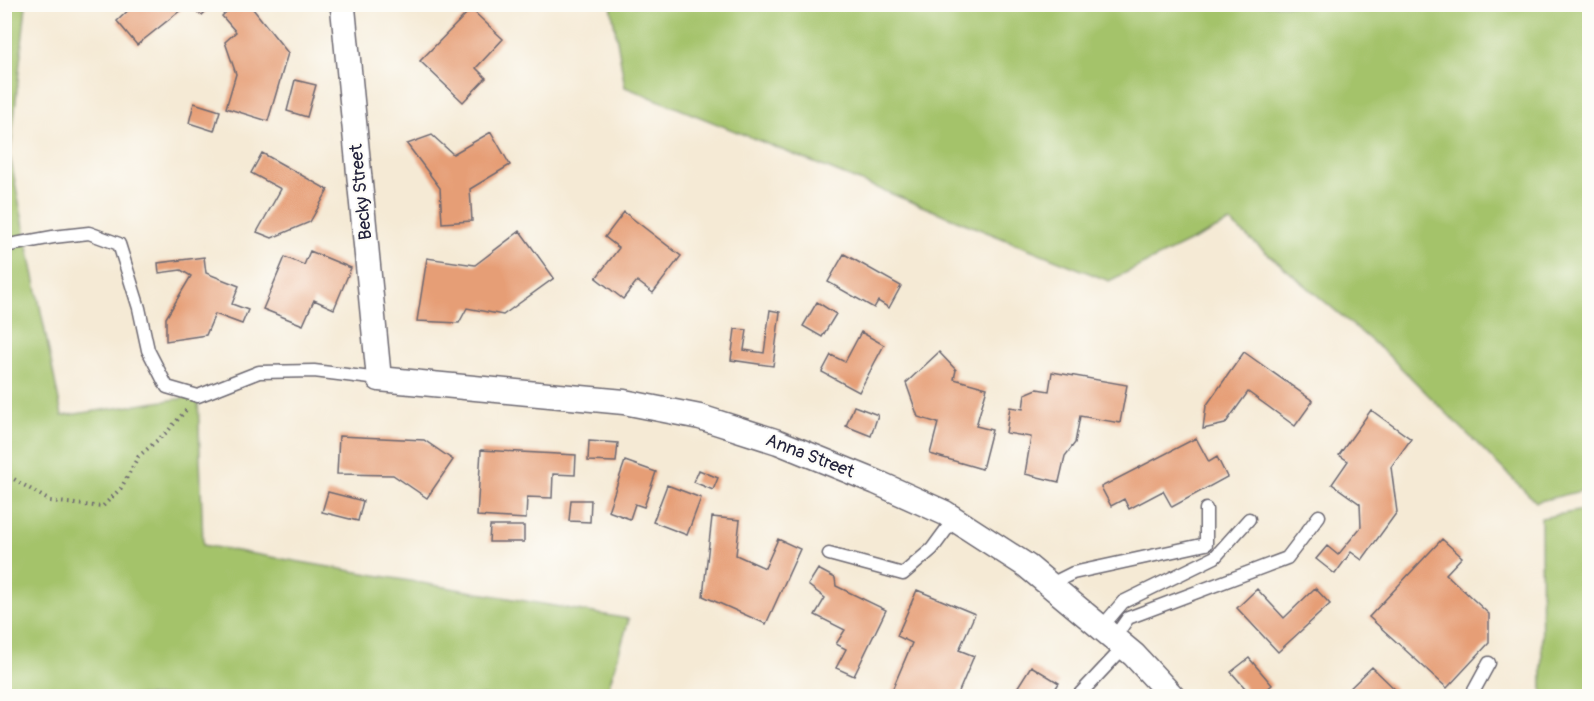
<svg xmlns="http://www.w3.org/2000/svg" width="1594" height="701" font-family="Pangolin,sans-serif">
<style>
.green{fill:#a4c36b;stroke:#637253;stroke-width:1.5}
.building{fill:#e69e76}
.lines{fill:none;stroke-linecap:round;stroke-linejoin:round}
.lane-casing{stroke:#6c6871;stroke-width:15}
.street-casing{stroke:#6c6871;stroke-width:27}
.path{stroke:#6c6871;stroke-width:4;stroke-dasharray:1.5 4.5;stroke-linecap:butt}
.lane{stroke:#fff;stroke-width:12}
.street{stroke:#fff;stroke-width:24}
.labels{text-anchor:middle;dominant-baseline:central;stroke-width:4.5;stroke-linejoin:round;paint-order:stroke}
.street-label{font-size:18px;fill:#22223b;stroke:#fdfcf7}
</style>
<rect width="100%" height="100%" fill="#fdfcf7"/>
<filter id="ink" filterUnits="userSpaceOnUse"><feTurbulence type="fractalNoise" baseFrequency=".0167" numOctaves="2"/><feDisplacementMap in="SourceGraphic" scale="12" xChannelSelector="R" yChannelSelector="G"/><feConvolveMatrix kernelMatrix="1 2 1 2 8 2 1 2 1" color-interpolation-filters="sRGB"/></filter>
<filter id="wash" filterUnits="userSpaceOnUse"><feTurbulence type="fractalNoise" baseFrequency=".008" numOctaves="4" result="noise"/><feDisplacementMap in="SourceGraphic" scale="24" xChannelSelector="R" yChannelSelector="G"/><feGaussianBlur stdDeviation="1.35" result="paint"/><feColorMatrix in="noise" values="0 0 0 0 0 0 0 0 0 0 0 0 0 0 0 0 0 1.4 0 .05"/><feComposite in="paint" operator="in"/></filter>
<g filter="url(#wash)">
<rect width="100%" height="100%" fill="#f5ead5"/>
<path class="green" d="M4,5H26L10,157L62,416L198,396L203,545L629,619L606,696H5Z
M611,5H1589V489L1536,502L1387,354L1230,222L1109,281L625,87Z
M1589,509V696H1542L1541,518Z"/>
<g id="blocks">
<path class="building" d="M135,4H213L202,15L186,6L137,45L117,21Z
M235,4H249L288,53L268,121L226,108L236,74L225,42L236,32L222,16Z
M471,9L503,39L476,68L486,78L463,102L420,61Z
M295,80L316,85L307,117L287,111Z
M194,103L220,111L214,131L189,123Z
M491,132L510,165L470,189L472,221L442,223L440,188L407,144L432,135L453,154Z
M262,153L328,190L310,222L272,238L257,232L281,189L251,173Z
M624,212L681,256L653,293L637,281L623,299L596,278L619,248L605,237Z
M520,231L554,278L503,315L467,308L459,323L417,321L427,258L475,265Z
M310,251L351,268L334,309L314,300L303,325L263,309L285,257L304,265Z
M844,254L901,286L889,308L878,301L874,308L828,282Z
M204,257L206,273L239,286L232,304L248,310L242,324L215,314L206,335L166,341V318L191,276L181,270L159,273L158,263Z
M817,302L836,314L822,337L803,326Z
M770,310L780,312L773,366L731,360L735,329L747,330L744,350L764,353Z
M861,332L884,345L859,392L822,372L831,355L845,362Z
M939,352L956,370L954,379L987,388L976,426L992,430L982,469L930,454L938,423L918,417L906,383Z
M1244,352L1313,401L1295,426L1248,392L1225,424L1203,429L1206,406Z
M1052,372L1127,385L1120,423L1080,416L1075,443L1065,456L1059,482L1025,474L1031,437L1006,433L1010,407L1023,409L1025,394L1037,389L1049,391Z
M854,406L878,415L871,436L846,426Z
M1371,410L1411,439L1391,467L1397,512L1362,560L1351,552L1335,574L1316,559L1327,546L1338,555L1361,527L1360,504L1332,484L1348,461L1339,455Z
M339,436L424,440L453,460L427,498L393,475L337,474Z
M1196,438L1209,462L1217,457L1227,477L1172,507L1163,491L1129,509L1124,499L1111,506L1101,487Z
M589,441L618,443L616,462L588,461Z
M481,450L576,455L575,475L553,474L552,498L527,497L526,519L477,516Z
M625,461L656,472L644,507L635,504L630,519L608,511Z
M699,470L718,478L713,490L694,482Z
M667,485L701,498L687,535L653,522Z
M328,492L363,501L358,521L322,512Z
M571,500H591L590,522L569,521Z
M712,517L740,520L736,555L765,568L778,539L800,549L766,624L703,596Z
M490,526H524V542H489Z
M1442,539L1462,557L1446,574L1489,614V643L1447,688L1369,617Z
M818,569L835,578L836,586L886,610L854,676L836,668L846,649L836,644L845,630L815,615L825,598L808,585Z
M1315,588L1330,604L1278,652L1237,608L1257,589L1284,618Z
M917,590L975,614L959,650L974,656L957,696H894L890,695L912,643L897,636Z
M1249,658L1272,685L1259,696H1252L1231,672Z
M1031,666L1059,683L1051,696H1012Z
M1372,667L1402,696H1342Z"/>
</g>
</g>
<g filter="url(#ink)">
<use href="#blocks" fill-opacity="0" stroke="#6c6871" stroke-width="1.5"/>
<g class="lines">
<defs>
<path id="lane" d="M4,246L53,237L89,233L119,244L139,308L148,350L167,387L198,396L259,372L314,371L379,379
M829,554L903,574L932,549L954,519
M1049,585L1073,573L1206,544V509
M1101,628L1123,602L1215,557L1249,519
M1114,638L1128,618L1287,558L1319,516
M1078,696L1124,647
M1471,696L1489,663"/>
<path id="street" d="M341,4L343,8L379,379L624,402L700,417L778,442L876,482L945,513L1027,566L1134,655L1172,696"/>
</defs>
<use href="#lane" class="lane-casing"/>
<use href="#street" class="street-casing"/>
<path class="path" d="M4,473L50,501L102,507L121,488L138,457L168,431L186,410"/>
<use href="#lane" class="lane"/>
<use href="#street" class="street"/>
</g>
</g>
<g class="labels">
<g class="street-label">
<text transform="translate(361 192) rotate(-96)">Becky Street</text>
<text transform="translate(810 456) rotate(21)">Anna Street</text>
</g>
</g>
<rect width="1594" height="701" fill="none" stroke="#fdfcf7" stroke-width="24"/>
</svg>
